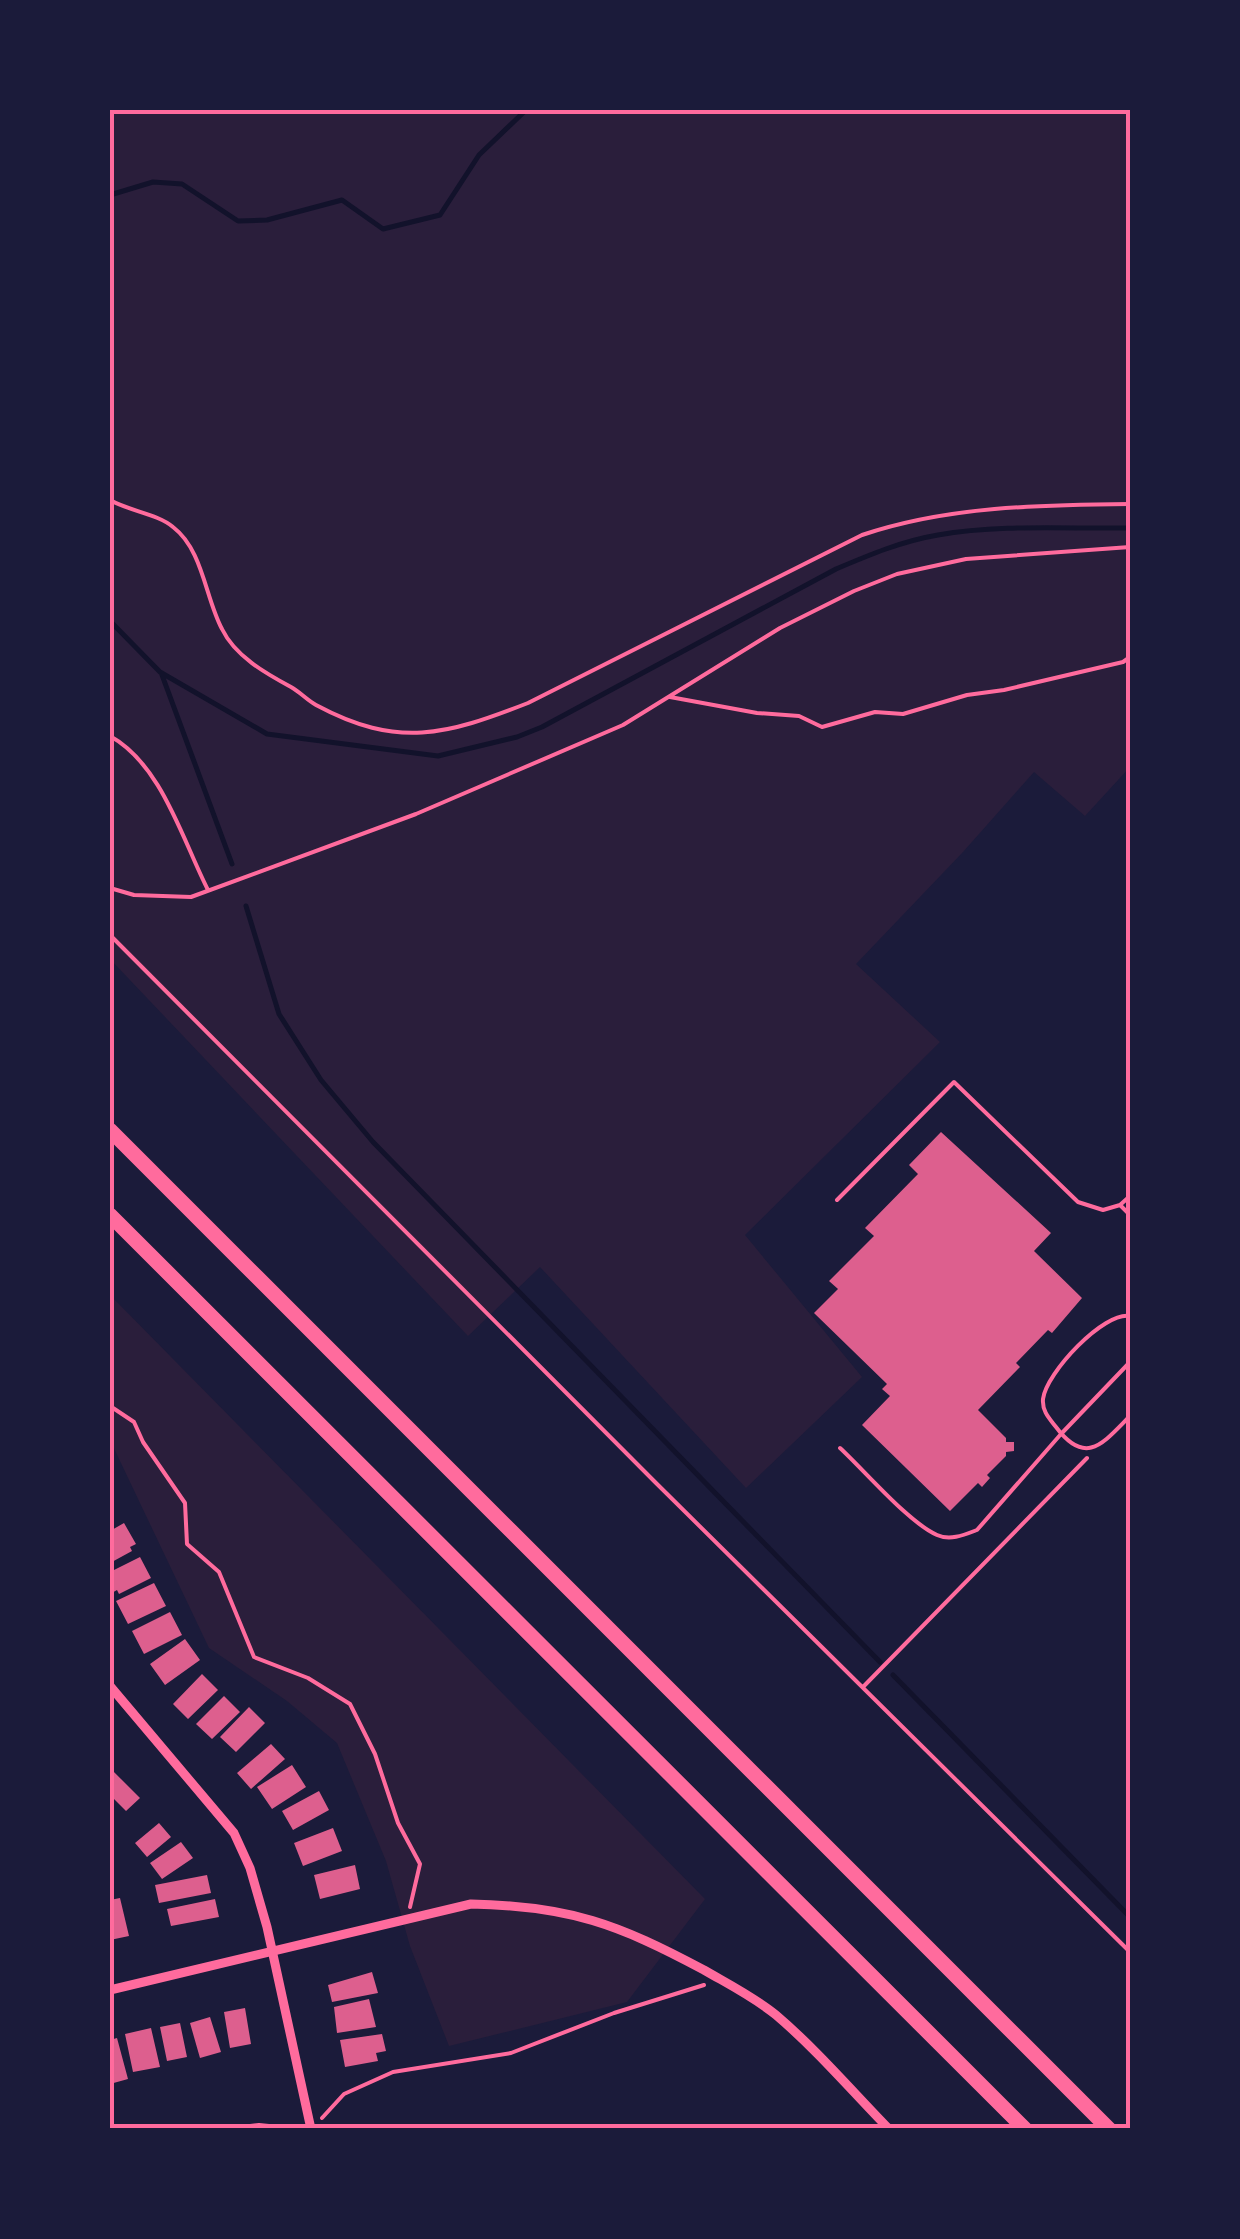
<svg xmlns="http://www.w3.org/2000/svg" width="1240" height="2239" font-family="Overpass,sans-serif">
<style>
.green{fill:#2a1e3b}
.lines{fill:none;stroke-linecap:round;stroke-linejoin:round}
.stream{stroke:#12122b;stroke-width:5}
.building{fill:#dd5f8e}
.path{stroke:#ff6b9d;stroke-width:4}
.service{stroke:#ff6b9d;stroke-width:4}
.minor{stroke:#ff6b9d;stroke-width:9}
.motorway{stroke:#ff6b9d;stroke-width:15}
.neatline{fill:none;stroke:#ff6b9d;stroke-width:4}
</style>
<rect width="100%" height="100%" fill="#1b1b3a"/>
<path class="green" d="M110,110H1130V767L1085,816L1034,772L963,852L856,964L940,1042L745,1235L862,1377L746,1488L540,1267L468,1336L110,959Z
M110,1295L705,1899L627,2002L449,2046L410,1946L386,1861L337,1743L287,1701L209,1648L110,1440Z"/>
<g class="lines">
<path class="stream" d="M110,195L153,182L182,184L238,221L267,220L342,200L383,229L440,215L479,155L526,110
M110,621L160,672L267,734L438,756L517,737L542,727L836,569C869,555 902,541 938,535C1000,524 1067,529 1130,528
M162,675L232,864
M246,906L279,1014L321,1080L373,1142L880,1662
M893,1675L1130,1917"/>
</g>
<path class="building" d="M941,1132L1051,1233L1034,1251L1082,1298L1052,1333L1048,1330L1016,1363L1020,1367L978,1410L1006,1438V1442H1014V1451L1006,1452V1456L987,1475L990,1478L982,1487L978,1483L950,1511L862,1425L890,1396L882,1389L887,1384L814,1313L838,1289L829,1281L874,1236L865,1228L918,1174L909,1165Z
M124,1523L136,1544L130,1547L132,1551L110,1563V1531Z
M140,1557L151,1578L119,1594L117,1590L110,1594V1572Z
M154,1583L166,1606L128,1624L116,1601Z
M170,1612L182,1635L144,1654L132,1631Z
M185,1639L200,1660L165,1685L150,1664Z
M202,1674L218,1690L188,1719L173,1704Z
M224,1696L240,1712L212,1739L196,1724Z
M249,1707L265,1723L236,1752L220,1737Z
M271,1744L285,1759L251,1789L237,1773Z
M292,1765L306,1787L272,1809L257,1787Z
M110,1768L140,1798L126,1811L110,1795Z
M319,1791L329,1810L293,1830L282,1811Z
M159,1823L171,1837L147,1857L135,1843Z
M333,1828L342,1851L303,1866L294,1843Z
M181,1842L193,1858L162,1879L150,1863Z
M355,1865L360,1889L320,1899L314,1875Z
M207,1875L211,1893L159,1903L155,1885Z
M120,1898L129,1936L110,1940V1900Z
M215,1899L219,1917L171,1926L167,1909Z
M372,1972L378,1993L332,2002L328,1985Z
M369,1999L376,2027L337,2033L334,2007Z
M245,2008L251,2044L230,2048L224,2012Z
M210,2017L221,2052L200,2058L190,2023Z
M180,2023L187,2057L167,2061L160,2027Z
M151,2028L160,2067L133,2072L125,2034Z
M382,2034L386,2051L376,2053L378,2061L345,2067L340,2040Z
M117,2038L128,2079L110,2084V2040Z"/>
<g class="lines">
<path class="path" d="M110,500C129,511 158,514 173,527C203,550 205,597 222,629C235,656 265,673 291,687C300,692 307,700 316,705C398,749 446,735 528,703L862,535C948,506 1040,505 1130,504
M670,697L757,713L799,716L822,727L875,712L903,714L967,695L1004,690L1123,662L1130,657
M110,736C162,765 182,839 208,890
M110,888L134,895L191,897L416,814L623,725L780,628L854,591L897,574L966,559L1130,547
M110,935L656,1483L1130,1952
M110,1406L134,1422L143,1442L185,1503L187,1544L219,1572L254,1657L308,1678L350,1704L375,1754L398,1823L420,1864L410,1907
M863,1687L1087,1458
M322,2118L344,2094L393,2072L511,2053L614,2013L704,1985
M226,2129L259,2125L299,2129"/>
<path class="service" d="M837,1200L954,1082L1078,1202L1103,1210L1120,1205L1130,1215
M1120,1205L1130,1196
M1130,1316C1104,1311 1046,1373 1043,1399C1042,1411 1049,1418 1056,1427C1086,1467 1103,1443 1130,1416
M840,1448C865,1471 908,1522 937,1535C950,1541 964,1535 977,1530L1061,1434L1130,1362"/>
<path class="minor" d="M110,1686L234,1833L250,1868L267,1927L311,2129
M110,1990L471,1904C570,1906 618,1924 704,1970C728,1984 754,1997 776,2015C816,2049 852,2091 889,2129"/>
<path class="motorway" d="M110,1130L1109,2129
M110,1215L1025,2129"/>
</g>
<rect width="1240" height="2239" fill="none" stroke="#1b1b3a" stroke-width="225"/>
<rect x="112" y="112" width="1016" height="2014" class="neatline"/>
</svg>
